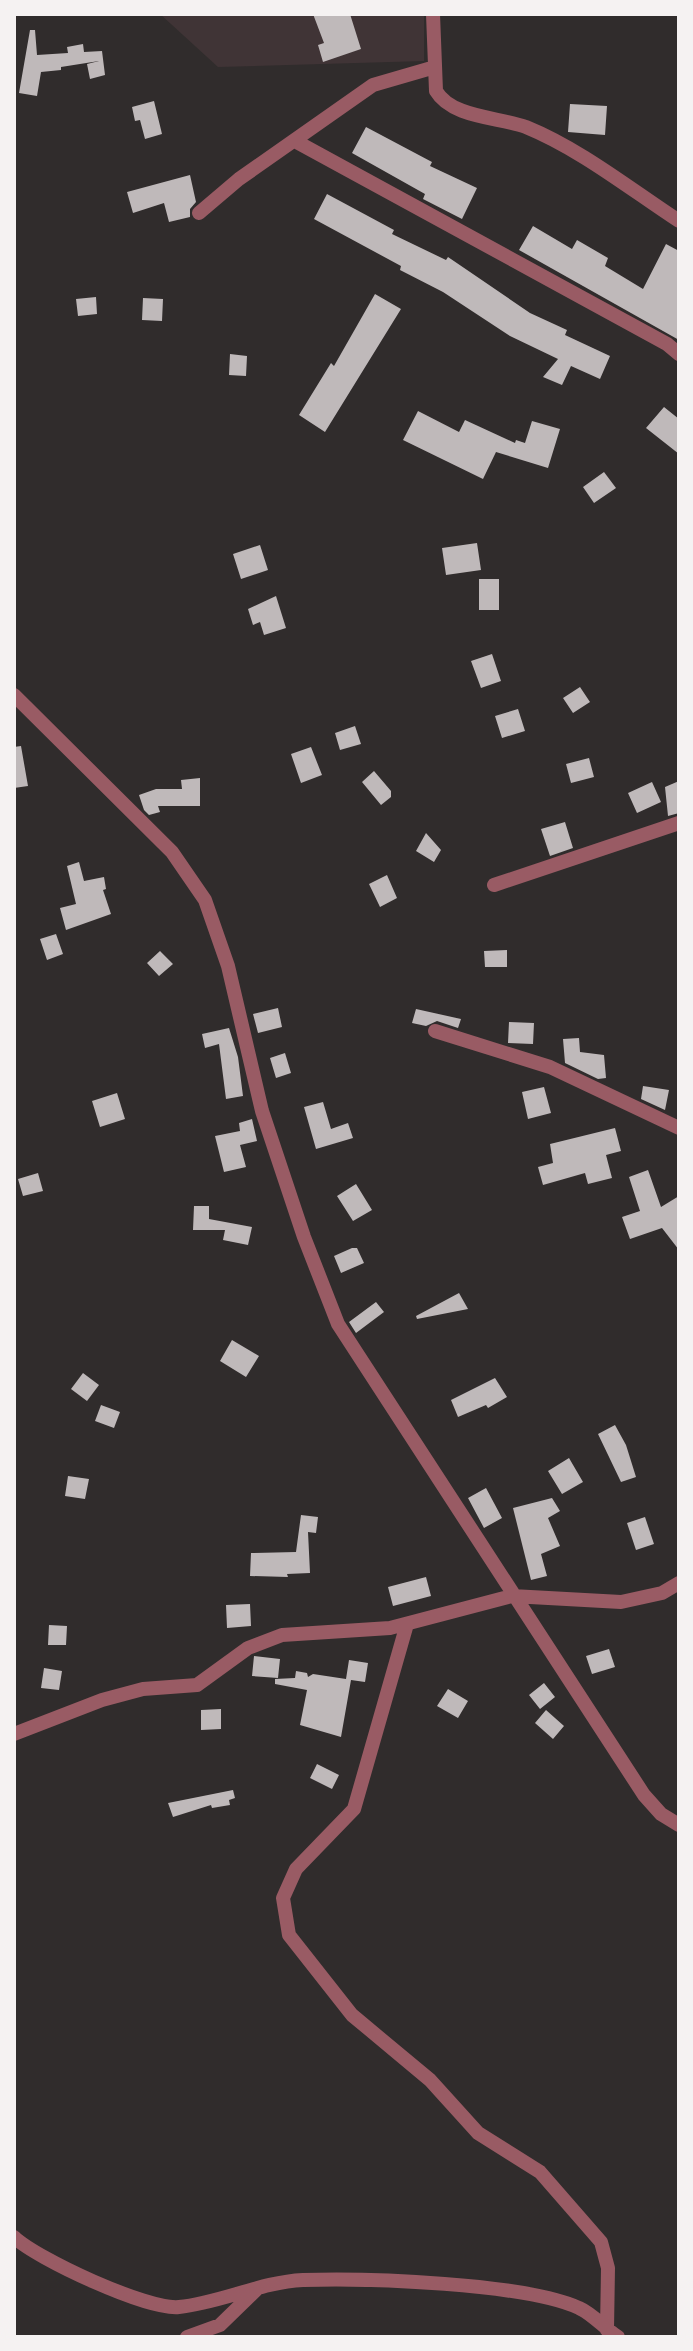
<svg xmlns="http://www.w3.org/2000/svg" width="693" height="2351" font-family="'Zilla Slab',serif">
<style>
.built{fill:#403436}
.building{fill:#bfb9ba}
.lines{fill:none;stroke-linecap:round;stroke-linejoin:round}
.minor{stroke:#995b64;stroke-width:14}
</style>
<rect width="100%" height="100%" fill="#302c2c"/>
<path class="built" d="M160,14H424V61L218,67Z"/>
<path class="building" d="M313,14H350L361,49L323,62L318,45L324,43Z
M30,30H35L37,55L68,53L67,47L83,44L84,52L102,51L105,75L90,79L87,64L99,61L61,67V70L41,72L37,96L19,93Z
M154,101L162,134L145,139L140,120L135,121L132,107Z
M570,104L607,106L605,135L568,132Z
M366,127L432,162L430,166L477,188L462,219L423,199L425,194L352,153Z
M190,175L196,202L190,209V217L169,222L164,203L133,213L127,192Z
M327,194L394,230L392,234L446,260L448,257L530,313L567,330L565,335L610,356L600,379L571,366L562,385L543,377L558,359L510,336L443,292L400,270L401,266L314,219Z
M533,226L572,249L577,240L608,258L605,266L643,289L666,244L679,251V340L519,250Z
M375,294L401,309L325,432L299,415L331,363L334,366Z
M96,297L97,314L78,316L76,299Z
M143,298L163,299L162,321L142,320Z
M230,354L247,356L246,376L229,375Z
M664,407L679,419V454L646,428Z
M418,411L459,432L465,420L515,443L516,440L525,443L532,421L560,429L548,468L496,452L483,479L403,440Z
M604,472L616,488L594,503L583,487Z
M477,543L481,570L446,575L442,548Z
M260,545L268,570L241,579L233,554Z
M479,579H499V610H479Z
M276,596L286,628L264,635L260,622L253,625L248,609Z
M492,654L501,681L481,688L471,661Z
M580,687L590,702L573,713L563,698Z
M518,709L525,731L502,738L495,716Z
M355,726L361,744L340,750L335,733Z
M21,746L28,786L14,788V747Z
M311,747L322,775L301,783L291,754Z
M589,758L594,777L571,783L566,764Z
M374,771L391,791V797L381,805L362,782Z
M200,778V806H158L160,812L149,815L144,810L139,795L156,789H182L181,780Z
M679,781V813L668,816L665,787Z
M652,782L661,802L637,813L628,793Z
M565,822L573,848L550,856L541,829Z
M426,833L441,850L434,862L416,851Z
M79,862L84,881L104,877L106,889L103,890L111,914L66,930L60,908L76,904L67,866Z
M387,875L397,898L380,907L369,884Z
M56,934L63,954L47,960L40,939Z
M507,950V967H485L484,951Z
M160,951L173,964L159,976L147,963Z
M278,1008L282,1027L258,1033L253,1014Z
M416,1009L461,1019L458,1028L437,1021L426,1026L412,1023Z
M509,1022L534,1023L533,1044L508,1043Z
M229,1028L238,1057L243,1096L226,1099L219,1044L205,1048L202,1034Z
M579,1038L580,1052L604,1055L606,1078L598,1079L565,1063L563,1039Z
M285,1053L291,1073L276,1078L270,1058Z
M643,1086L669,1090L665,1110L641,1099Z
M544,1087L551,1113L528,1119L522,1092Z
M117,1093L125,1119L100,1127L92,1101Z
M323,1102L331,1129L348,1123L353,1138L316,1149L304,1107Z
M252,1119L257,1141L240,1145L246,1167L224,1172L215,1136L240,1131L239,1123Z
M615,1128L621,1151L606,1155L612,1178L588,1184L585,1173L543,1185L538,1167L553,1163L550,1144Z
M648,1170L661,1207L679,1196V1250L662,1228L630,1239L622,1217L640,1211L629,1177Z
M38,1173L43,1191L23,1196L18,1179Z
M356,1184L372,1210L353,1221L337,1196Z
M194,1206H209V1219L252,1227L248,1245L223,1240L225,1230H193Z
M352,1248H357L364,1263L341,1273L334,1256Z
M459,1293L468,1309L417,1319L416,1316Z
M376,1302L384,1312L356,1333L349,1322Z
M232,1340L259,1356L246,1377L220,1361Z
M83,1373L99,1385L87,1401L71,1389Z
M495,1378L507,1397L488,1408L486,1405L458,1417L451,1400Z
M101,1405L120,1412L114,1428L95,1421Z
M615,1425L626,1445L636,1477L621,1482L598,1434Z
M569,1458L583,1482L562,1494L548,1471Z
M68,1476L89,1479L85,1499L65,1496Z
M486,1488L502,1518L484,1528L468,1498Z
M552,1498L560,1511L548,1518L560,1546L541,1554L547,1576L531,1580L513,1508Z
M301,1515L318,1517L316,1533L308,1532L310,1573L287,1574L288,1577L250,1576L251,1553L296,1552Z
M645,1517L654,1544L636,1550L627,1523Z
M426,1577L431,1596L393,1606L388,1587Z
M250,1604L251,1626L227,1628L226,1605Z
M49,1625L67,1626L66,1645H48Z
M609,1649L615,1667L592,1674L586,1656Z
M254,1656L280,1659L278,1678L252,1676Z
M349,1660L368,1663L365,1682L351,1680L341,1737L300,1725L307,1690L275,1684V1679L295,1678L296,1671L307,1673L308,1677L313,1674L346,1679Z
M44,1668L62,1671L59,1690L41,1688Z
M544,1683L555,1697L540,1709L529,1695Z
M448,1689L468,1701L458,1718L437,1706Z
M221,1709V1729L201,1730V1710Z
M546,1710L564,1726L553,1739L535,1723Z
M317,1764L339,1775L332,1789L310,1778Z
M233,1790L235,1798L229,1800L230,1805L212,1808L211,1805L173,1817L168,1803Z"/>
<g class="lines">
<path class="minor" d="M433,14L436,91C452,118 499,117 526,127C580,149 630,189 679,221
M295,141L667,344L679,354
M199,213L239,179L373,85L435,67
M14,695L172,852L205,900L228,966L262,1111L304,1237L338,1324L644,1795L661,1814L679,1825
M494,885L679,823
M435,1031L550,1067L679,1128
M407,1624L354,1809L296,1869L283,1898L289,1935L352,2015L430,2080L478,2133L540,2172L601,2242L608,2268L607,2330
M14,1734L102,1700L143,1689L197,1685L248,1648L282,1635L390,1628L512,1596L621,1602L662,1593L679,1583
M14,2237C37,2259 147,2310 179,2307C220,2303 261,2282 303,2280C366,2278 525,2283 579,2308C593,2314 605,2329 618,2337
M187,2337L220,2325L256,2290"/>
</g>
<rect width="693" height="2351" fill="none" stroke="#f5f2f2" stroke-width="32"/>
</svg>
